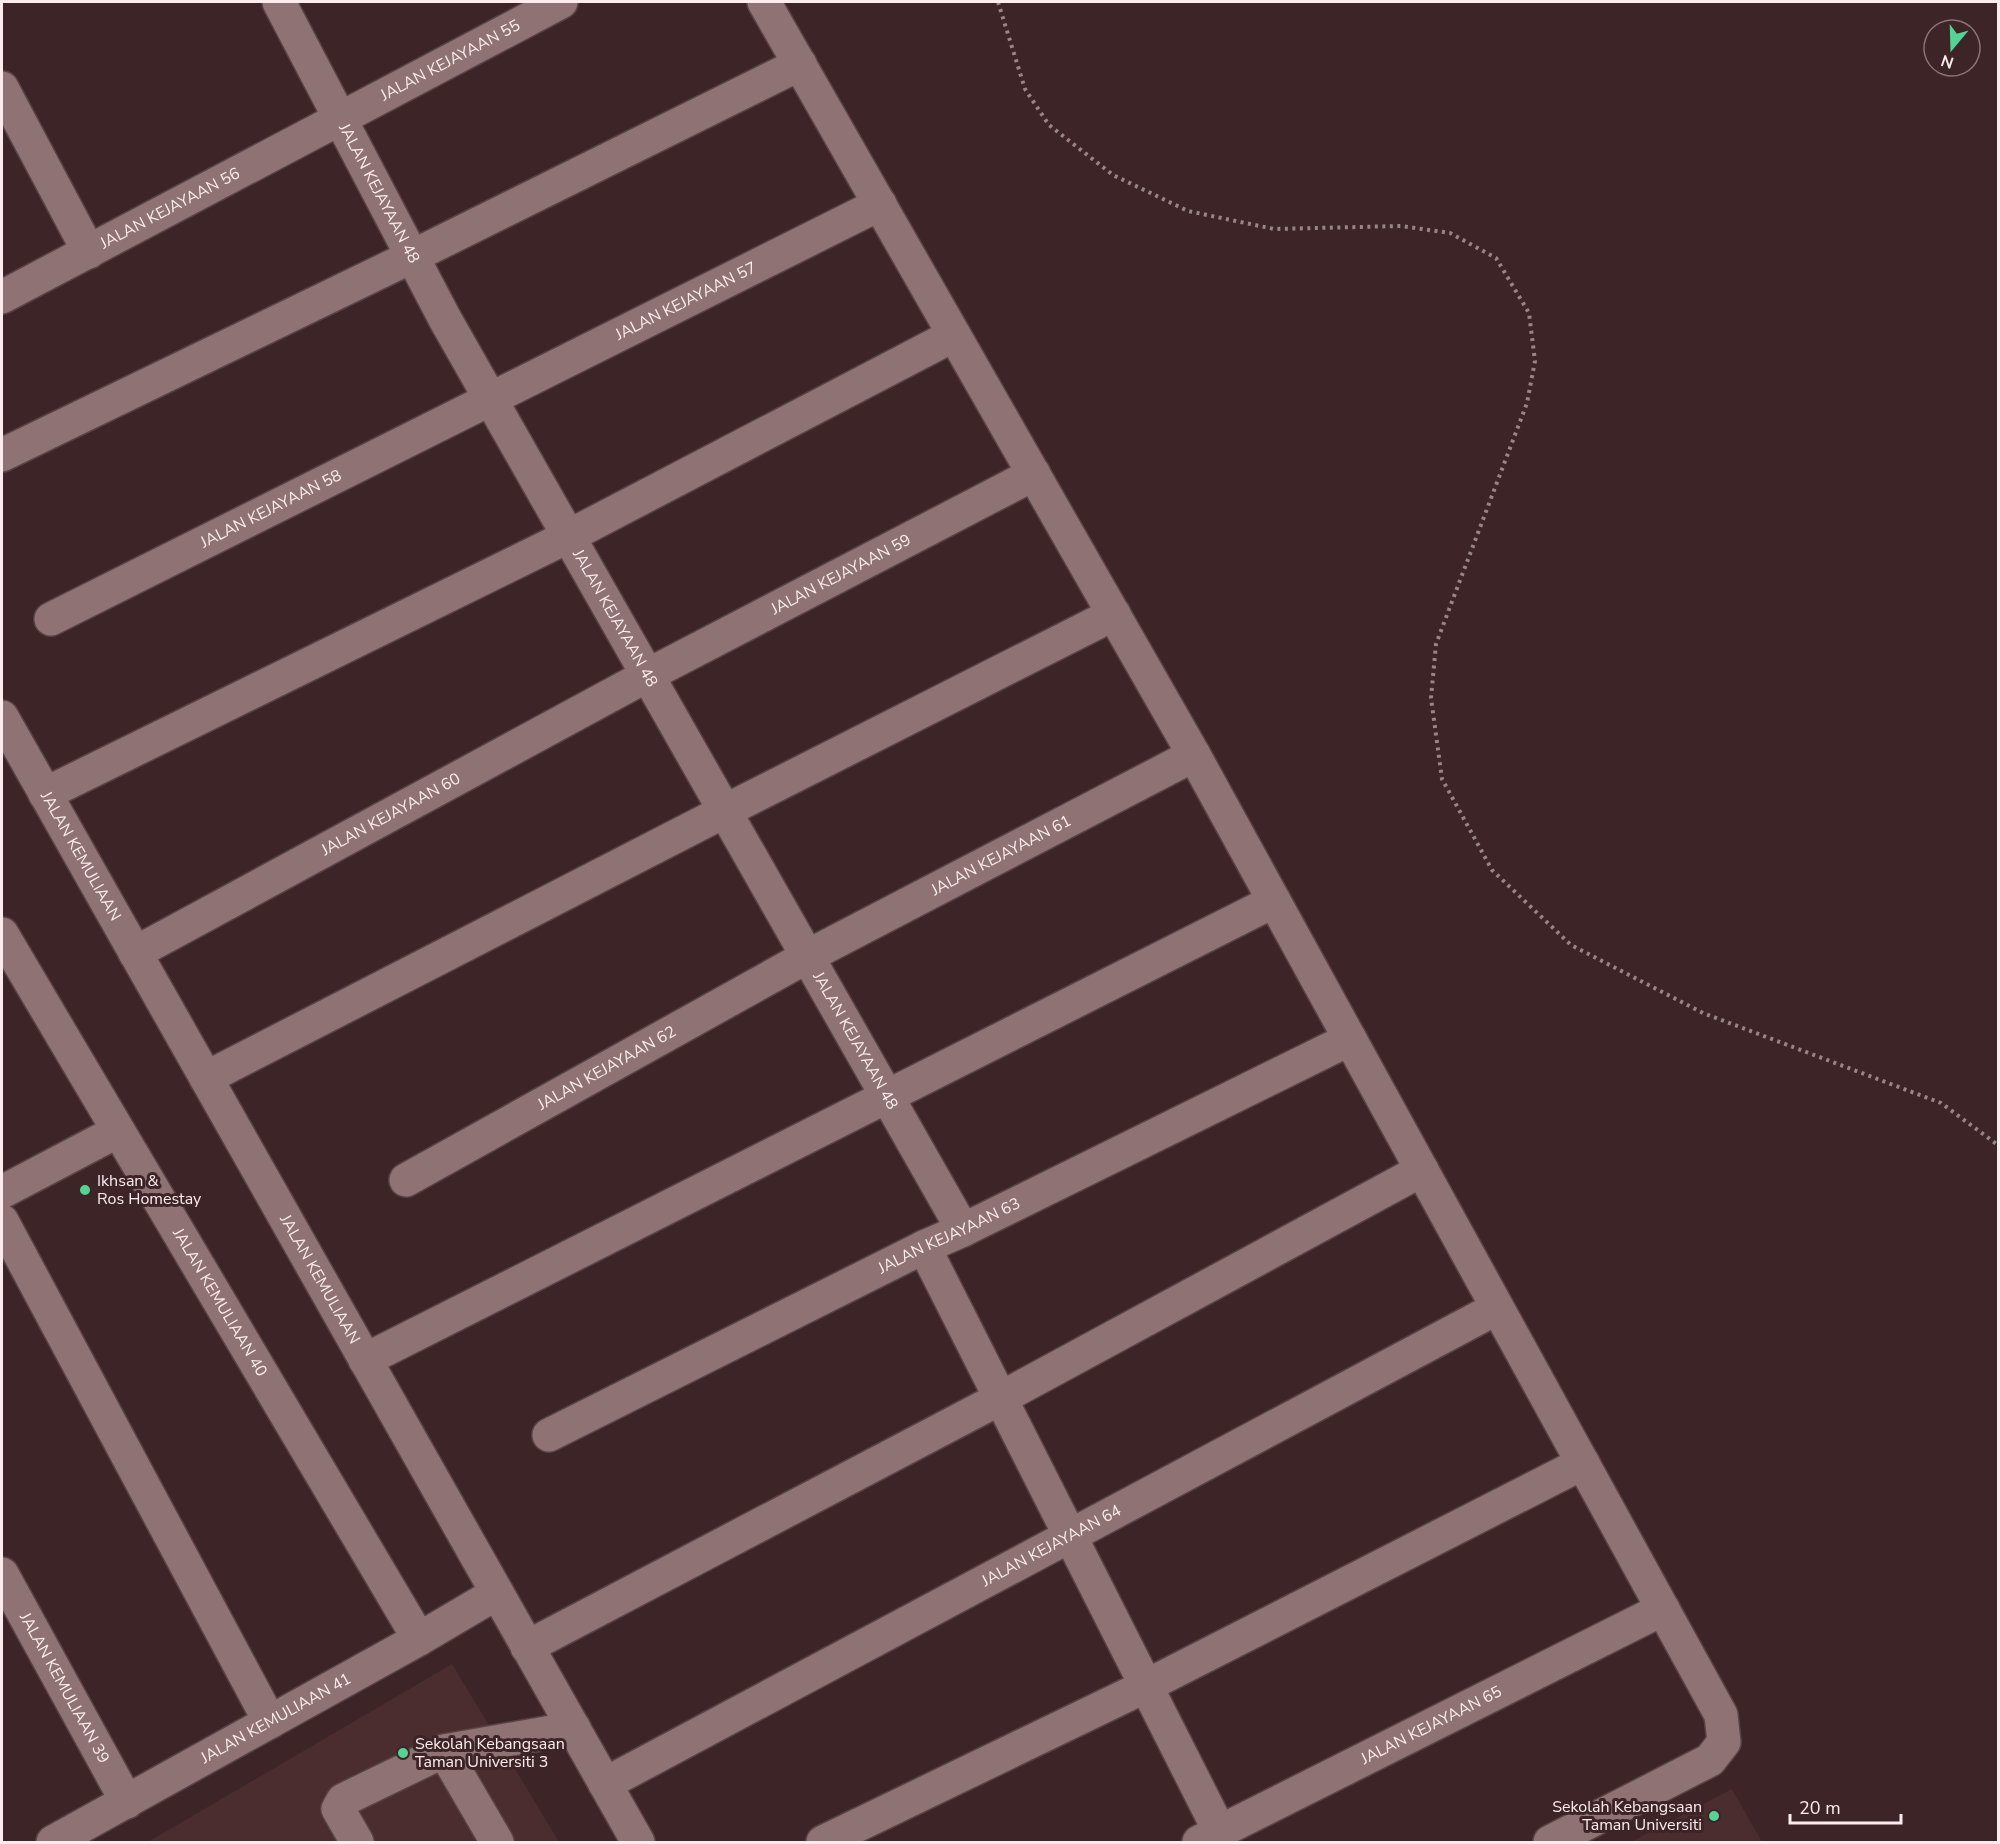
<svg xmlns="http://www.w3.org/2000/svg" width="2000" height="1844" font-family="'Nunito Sans',sans-serif">
<style>
.built{fill:#4b2c2f}
.lines{fill:none;stroke-linecap:round;stroke-linejoin:round}
.minor-casing{stroke:#574345;stroke-width:36}
.path{stroke:#998586;stroke-width:4;stroke-dasharray:3 4.5;stroke-linecap:butt}
.minor{stroke:#8f7274;stroke-width:33}
.poi-dot{fill:#54d395;stroke:#3d2527;stroke-width:2}
.labels{text-anchor:middle;dominant-baseline:central;stroke-width:6;stroke-linejoin:round;paint-order:stroke}
.street-label{font-size:16px;fill:#fdeced;stroke:#3d2527}
.poi-label{font-size:16px;fill:#fdeced;stroke:#3d2527;text-anchor:start}
</style>
<rect width="100%" height="100%" fill="#3d2527"/>
<path class="built" d="M452,1664L559,1842H148Z
M1732,1789L1762,1842H1631Z"/>
<g class="lines">
<defs>
<g id="minor">
<path id="s1" d="M279,2L445,319L963,1230"/>
<path d="M764,2L1194,755L1721,1715L1724,1742L1710,1760L1550,1842"/>
<path d="M2,88L89,252"/>
<path id="s2" d="M2,297L561,2"/>
<path d="M2,455L413,256L800,64"/>
<path id="s3" d="M51,619L880,204"/>
<path id="s4" d="M2,717L638,1842"/>
<path d="M45,794L569,536L954,335"/>
<path id="s5" d="M2,934L419,1639"/>
<path id="s6" d="M135,953L648,675L1034,474"/>
<path d="M206,1078L725,811L1114,614"/>
<path id="s7" d="M406,1180L808,956L1194,755"/>
<path d="M2,1192L118,1131"/>
<path d="M2,1221L270,1722"/>
<path d="M924,1247L1220,1832"/>
<path d="M365,1360L1274,901"/>
<path id="s8" d="M549,1435L924,1247L963,1230L1350,1039"/>
<path id="s9" d="M2,1574L127,1802"/>
<path d="M527,1647L1001,1398L1422,1170"/>
<path d="M444,1751L497,1842"/>
<path id="s10" d="M605,1784L1497,1308"/>
<path id="s11" d="M53,1842L419,1639L497,1593"/>
<path d="M357,1842L338,1809L343,1800L444,1751L574,1728"/>
<path d="M823,1842L1146,1686L1583,1463"/>
<path id="s12" d="M1199,1842L1663,1609"/>
</g>
</defs>
<use href="#minor" class="minor-casing"/>
<path class="path" d="M998,2L1025,89L1049,125L1113,175L1188,211L1274,229L1401,226L1450,233L1496,258L1529,313L1535,361L1527,403L1436,644L1431,698L1442,779L1492,870L1571,945L1703,1013L1941,1103L1998,1145"/>
<use href="#minor" class="minor"/>
</g>
<g class="poi-dot">
<circle cx="85" cy="1190" r="6"/>
<circle cx="403" cy="1753" r="6"/>
<circle cx="1714" cy="1816" r="6"/>
</g>
<g class="labels">
<g class="street-label">
<text stroke="none"><textPath href="#s2" startOffset="507">JALAN KEJAYAAN 55</textPath></text>
<text stroke="none"><textPath href="#s1" startOffset="216">JALAN KEJAYAAN 48</textPath></text>
<text stroke="none"><textPath href="#s2" startOffset="190">JALAN KEJAYAAN 56</textPath></text>
<text stroke="none"><textPath href="#s3" startOffset="710">JALAN KEJAYAAN 57</textPath></text>
<text stroke="none"><textPath href="#s3" startOffset="246">JALAN KEJAYAAN 58</textPath></text>
<text stroke="none"><textPath href="#s6" startOffset="801">JALAN KEJAYAAN 59</textPath></text>
<text stroke="none"><textPath href="#s1" startOffset="702">JALAN KEJAYAAN 48</textPath></text>
<text stroke="none"><textPath href="#s6" startOffset="291">JALAN KEJAYAAN 60</textPath></text>
<text stroke="none"><textPath href="#s7" startOffset="678">JALAN KEJAYAAN 61</textPath></text>
<text stroke="none"><textPath href="#s4" startOffset="160">JALAN KEMULIAAN</textPath></text>
<text stroke="none"><textPath href="#s1" startOffset="1188">JALAN KEJAYAAN 48</textPath></text>
<text stroke="none"><textPath href="#s7" startOffset="230">JALAN KEJAYAAN 62</textPath></text>
<text stroke="none"><textPath href="#s8" startOffset="447">JALAN KEJAYAAN 63</textPath></text>
<text stroke="none"><textPath href="#s4" startOffset="646">JALAN KEMULIAAN</textPath></text>
<text stroke="none"><textPath href="#s5" startOffset="428">JALAN KEMULIAAN 40</textPath></text>
<text stroke="none"><textPath href="#s10" startOffset="506">JALAN KEJAYAAN 64</textPath></text>
<text stroke="none"><textPath href="#s9" startOffset="130">JALAN KEMULIAAN 39</textPath></text>
<text stroke="none"><textPath href="#s11" startOffset="255">JALAN KEMULIAAN 41</textPath></text>
<text stroke="none"><textPath href="#s12" startOffset="260">JALAN KEJAYAAN 65</textPath></text>
</g>
<g class="poi-label">
<text x="97" y="1181">Ikhsan &amp;<tspan x="97" dy="18">Ros Homestay</tspan></text>
<text x="415" y="1744">Sekolah Kebangsaan<tspan x="415" dy="18">Taman Universiti 3</tspan></text>
<text x="1702" y="1807" text-anchor="end">Sekolah Kebangsaan<tspan x="1702" dy="18">Taman Universiti</tspan></text>
</g>
</g>
<rect width="2000" height="1844" fill="none" stroke="#fdeced" stroke-width="6"/>
<g transform="translate(1952 48) rotate(199)"><circle r="28" fill="#3d2527" stroke="#8a7576" stroke-width="1.5"/>
<path d="M0-4.5L10 22L0 15L-10 22Z" fill="#54d395"/>
<text y="-9" font-size="16" font-weight="bold" text-anchor="middle" fill="#fdeced">N</text>
</g>
<path d="M1790 1814v9h111v-9" fill="none" stroke="#fdeced" stroke-width="3"/>
<text x="1799" y="1814" font-size="18" fill="#fdeced" stroke="#3d2527" stroke-width="4.5" paint-order="stroke">20 m</text>
</svg>
